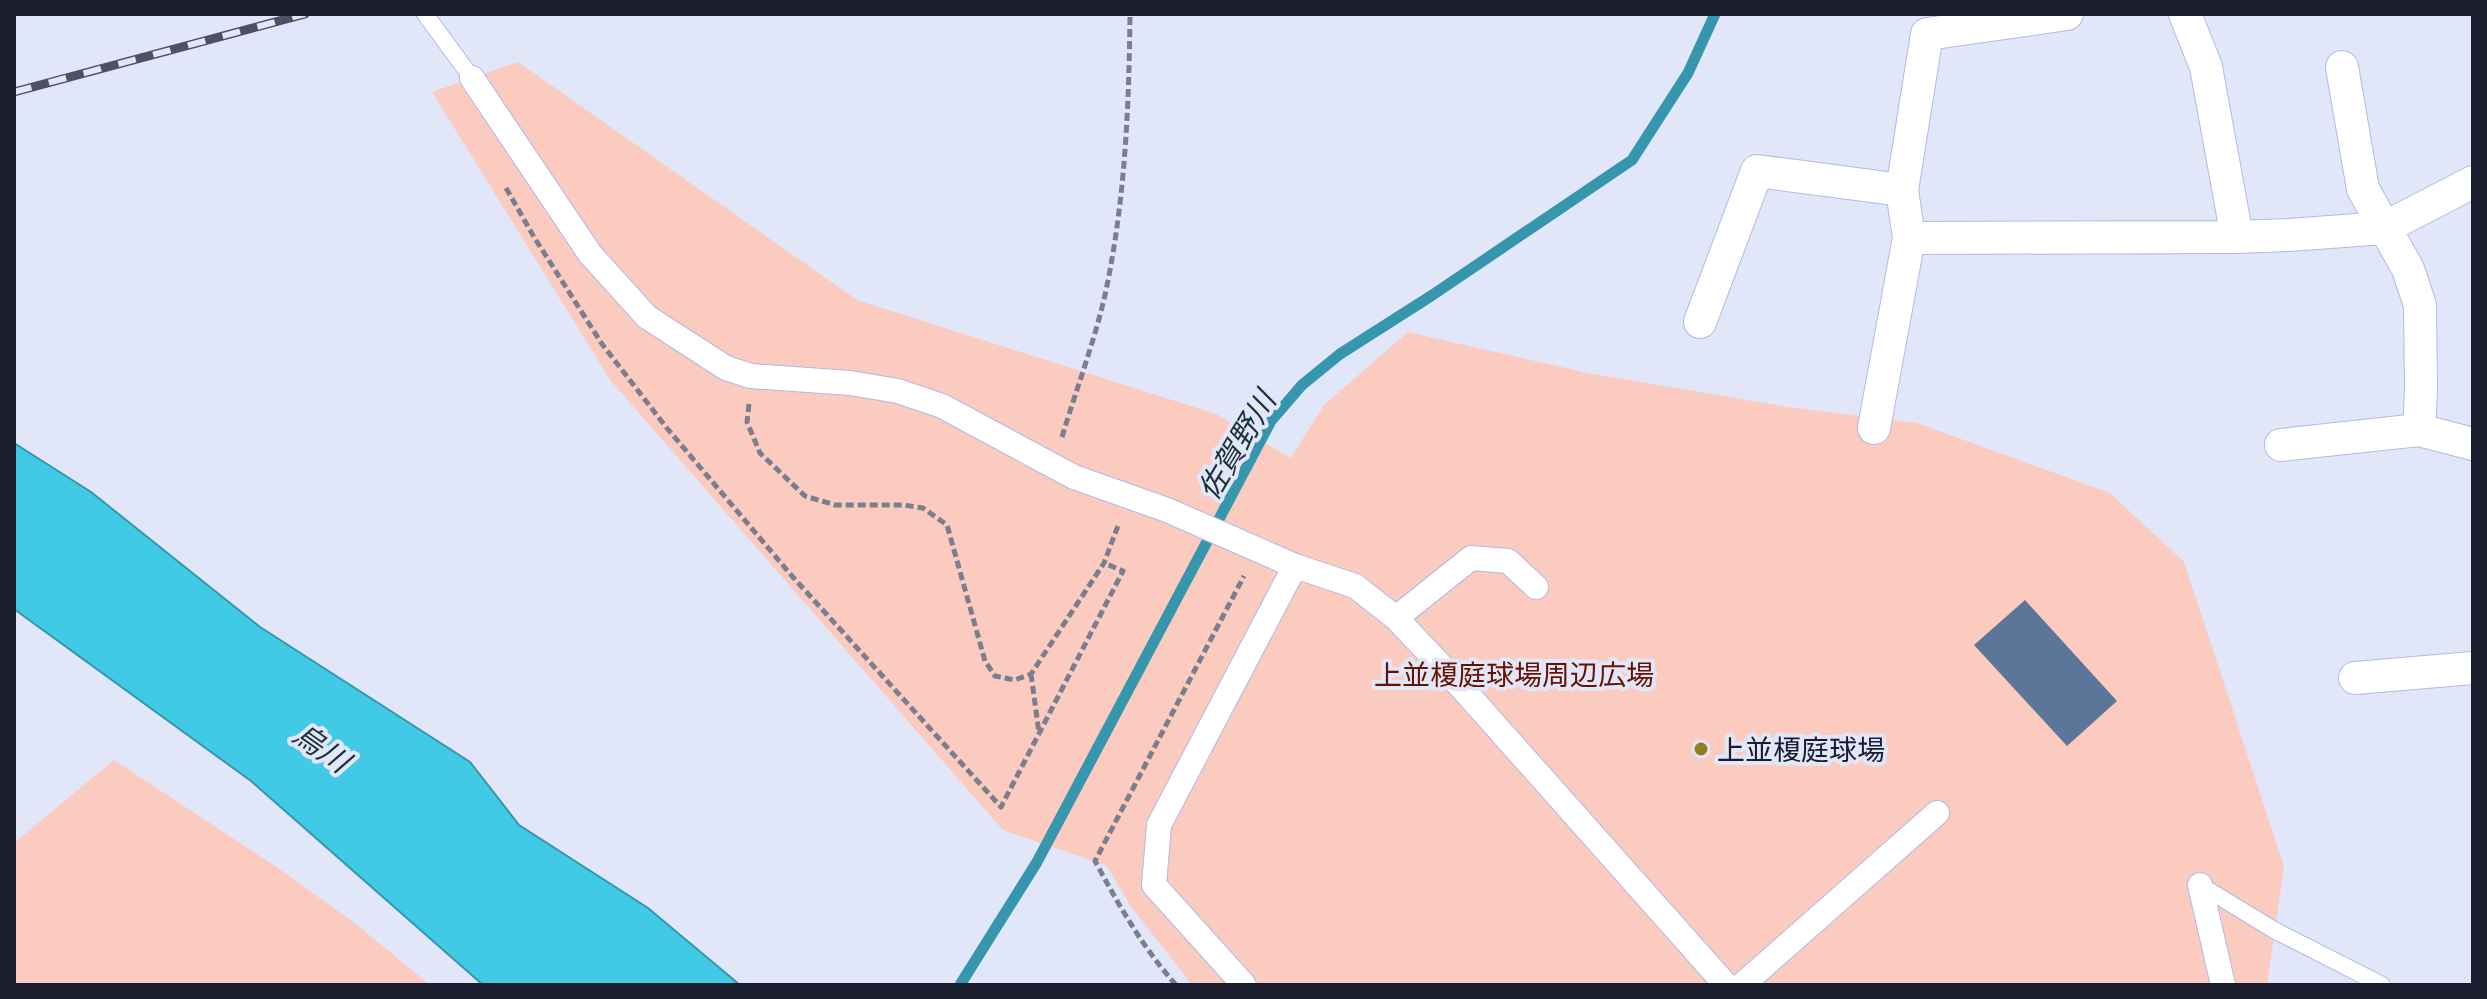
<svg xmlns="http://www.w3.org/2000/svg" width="2487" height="999" font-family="'PT Sans','Noto Sans JP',sans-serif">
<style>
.green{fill:#fbcbbf}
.water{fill:#41cae6;stroke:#3596ae;stroke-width:2}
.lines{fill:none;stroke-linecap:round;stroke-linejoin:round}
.stream{stroke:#3596ae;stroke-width:11}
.building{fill:#5b7698}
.service-casing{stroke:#b0bae5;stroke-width:18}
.pedestrian-casing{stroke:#b0bae5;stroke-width:26}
.minor-casing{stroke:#b0bae5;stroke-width:34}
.path{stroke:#7a7e8f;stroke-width:5;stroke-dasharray:8 4;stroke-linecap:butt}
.service{stroke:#fff;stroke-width:16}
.pedestrian{stroke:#fff;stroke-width:24}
.minor{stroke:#fff;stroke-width:32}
.rail-casing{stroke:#4d5161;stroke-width:9}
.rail{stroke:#e1e6f8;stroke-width:6;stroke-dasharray:18;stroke-linecap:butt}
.poi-dot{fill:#937d24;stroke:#e1e6f8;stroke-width:3}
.labels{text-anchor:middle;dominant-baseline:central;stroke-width:8;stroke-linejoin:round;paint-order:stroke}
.park-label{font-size:28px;fill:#661200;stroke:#e1e6f8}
.poi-label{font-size:28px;fill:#191d2d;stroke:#e1e6f8;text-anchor:start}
.water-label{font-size:30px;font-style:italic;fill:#1b3237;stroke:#e1e6f8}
</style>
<rect width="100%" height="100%" fill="#e1e6f8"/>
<path class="green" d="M518,62L857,300L1216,414L1291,458L1324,405L1408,332L1592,374L1787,407L1917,423L2110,493L2184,562L2284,866L2267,985H1192L1130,905L1107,866L1003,830L611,381L432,92Z
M114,760L278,868L356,924L430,985H14V843Z"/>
<path class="water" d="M14,443L91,492L260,627L470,762L519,825L648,908L740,985H483L251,781L14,609Z"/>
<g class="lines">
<path class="stream" d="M960,985L1037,862L1271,421L1302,385L1340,354L1431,296L1632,160L1688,73L1715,14"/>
</g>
<path class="building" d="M2025,600L2117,701L2067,746L1974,645Z"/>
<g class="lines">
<defs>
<path id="service" d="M425,14L472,78
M2200,885L2274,930L2382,985"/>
<path id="pedestrian" d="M472,78L590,254L647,317L726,368L751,376L850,383L898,391L942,406L1074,477L1167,510L1295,566L1355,586L1396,618L1462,688L1726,985
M1396,618L1471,558L1508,561L1536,587
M2200,885L2223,985
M1244,985L1154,885L1159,825L1295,566
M1742,985L1937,813"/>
<path id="minor" d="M2185,14L2206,67L2237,237
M2342,67L2363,189L2408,269L2420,305L2421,390L2419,430
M1909,238L2237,237L2289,235L2384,228L2473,182
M1700,322L1757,171L1902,190
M1874,428L1909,238L1902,190L1927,34L2067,14
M2281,445L2419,430L2473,444
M2355,678L2473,668"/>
</defs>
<use href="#service" class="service-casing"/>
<use href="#pedestrian" class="pedestrian-casing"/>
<use href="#minor" class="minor-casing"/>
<path class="path" d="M506,188L534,237L602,344L666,427L792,576L1001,807L1123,571L1104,563
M749,404L747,422L760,453L805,496L835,505H903L923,508L947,525L985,661L995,676L1015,680L1031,674L1104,563L1119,523
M1062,437C1076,390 1094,343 1105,295C1125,202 1129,109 1130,14
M1031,674L1039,733
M1176,985C1141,945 1120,907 1095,861L1244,576"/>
<use href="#service" class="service"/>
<use href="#pedestrian" class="pedestrian"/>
<use href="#minor" class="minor"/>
<defs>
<path id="rail" d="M14,92L305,14"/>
</defs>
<use href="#rail" class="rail-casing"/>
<use href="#rail" class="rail"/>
</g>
<circle class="poi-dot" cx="1701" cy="749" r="8"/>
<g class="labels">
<g class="park-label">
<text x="1514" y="674">上並榎庭球場周辺広場</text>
</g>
<g class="poi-label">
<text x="1717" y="749">上並榎庭球場</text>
</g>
<g class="water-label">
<text transform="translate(1236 445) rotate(-59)">佐賀野川</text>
<text transform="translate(322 747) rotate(35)">烏川</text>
</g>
</g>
<rect width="2487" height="999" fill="none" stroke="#191d2d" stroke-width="32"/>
</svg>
